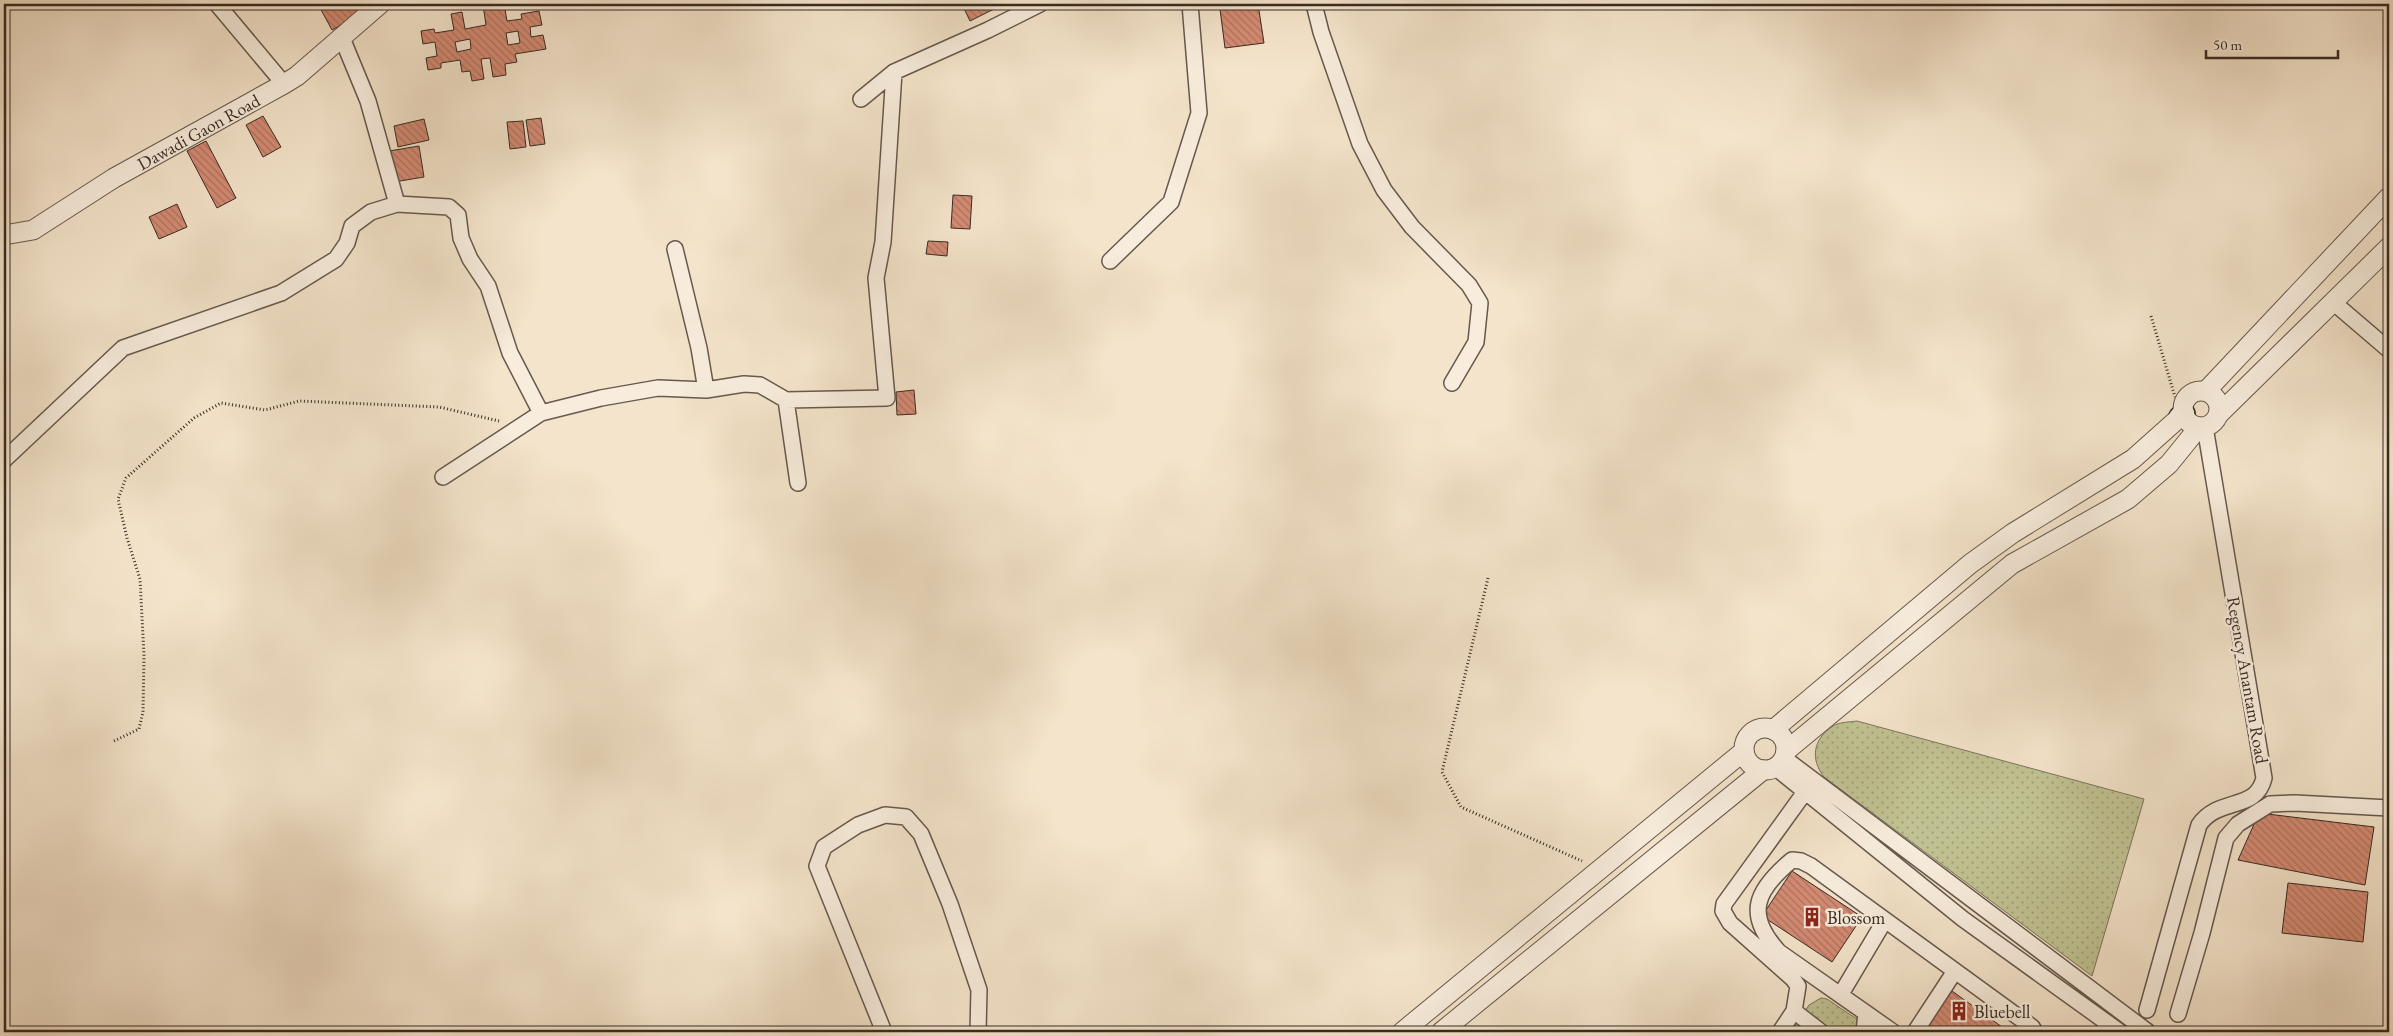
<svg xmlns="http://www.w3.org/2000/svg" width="2393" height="1036" font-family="'EB Garamond',serif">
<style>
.park{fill:url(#park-dots);stroke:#7c765b}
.building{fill:url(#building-back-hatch);stroke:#372b23;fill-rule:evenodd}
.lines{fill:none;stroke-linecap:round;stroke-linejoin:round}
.minor-casing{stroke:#66594d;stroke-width:18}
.tertiary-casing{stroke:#66594d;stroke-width:21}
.secondary-casing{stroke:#372b23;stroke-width:24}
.path{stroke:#372b23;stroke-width:3;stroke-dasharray:1 2.5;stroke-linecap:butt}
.minor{stroke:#f8eddd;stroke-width:15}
.tertiary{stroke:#f8eddd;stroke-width:19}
.secondary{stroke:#f8eddd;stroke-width:21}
.labels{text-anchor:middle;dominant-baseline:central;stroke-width:5;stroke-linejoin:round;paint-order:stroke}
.street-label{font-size:18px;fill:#372b23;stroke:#f8eddd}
.poi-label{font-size:18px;fill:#372b23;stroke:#f8eddd;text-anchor:start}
</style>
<defs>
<pattern id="park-dots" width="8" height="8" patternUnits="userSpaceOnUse" patternTransform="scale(1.25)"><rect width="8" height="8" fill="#c1c293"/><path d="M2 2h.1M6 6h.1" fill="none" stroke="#9e9e78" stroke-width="1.8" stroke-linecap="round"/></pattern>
<pattern id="building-back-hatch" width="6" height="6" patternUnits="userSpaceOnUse" patternTransform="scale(1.25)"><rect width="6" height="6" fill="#d58b74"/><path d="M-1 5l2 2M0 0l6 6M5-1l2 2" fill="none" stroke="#ae725f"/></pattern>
</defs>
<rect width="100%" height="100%" fill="#f4e4cb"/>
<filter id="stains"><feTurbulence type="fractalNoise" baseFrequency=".004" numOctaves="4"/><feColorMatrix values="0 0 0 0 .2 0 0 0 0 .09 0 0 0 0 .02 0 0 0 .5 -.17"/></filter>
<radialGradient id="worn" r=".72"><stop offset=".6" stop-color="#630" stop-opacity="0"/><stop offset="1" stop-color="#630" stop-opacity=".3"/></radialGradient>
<path class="park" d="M1857,721L2144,799L2092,976L1824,777C1810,759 1813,739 1833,726C1839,722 1850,722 1857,721Z
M1821,998L1827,999L1876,1032H1791L1809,1005Z"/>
<path class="building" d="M322,4H371L373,7L332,30L319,6Z
M493,4H504L507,21L522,19L521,14L539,11L542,25L530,27L531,37L543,35L546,49L515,54L517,62L505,64L506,75L493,77L490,58L481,59L484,79L472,81L470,71L462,72L460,60L441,63V68L428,70L426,58L437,56L435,42L423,44L421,31L434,29L435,33L454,30L451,14L462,12L465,29L486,25L483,5ZM518,31L520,43L508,45L506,33ZM470,39L471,49L457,52L455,42Z
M962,4H1004L970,21Z
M1258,4L1264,43L1225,48L1220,9Z
M263,116L281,147L263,157L246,125Z
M541,118L545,144L530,146L526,120Z
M424,119L429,140L398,147L394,126Z
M523,121L526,147L510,149L507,122Z
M206,141L236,198L217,208L187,151Z
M419,146L424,177L394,182L389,151Z
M953,195L972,196L970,229L951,228Z
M177,204L187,227L159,239L149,217Z
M928,241L948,242L947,256L926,254Z
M914,390L916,414L897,415L896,392Z
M2259,813L2374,827L2365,885L2238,860Z
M1792,871L1862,917L1832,962L1762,916Z
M2288,883L2368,892L2363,942L2282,933Z
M1952,991L2009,1032H1923Z"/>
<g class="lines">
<defs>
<path id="minor" d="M217,4L284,84
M1314,4L1321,32L1360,144L1384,190L1412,227L1469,285L1480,303L1476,342L1452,383
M342,38L368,101L397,204L449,207L458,215L461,238L470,259L488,286L510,353L541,413L601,398L658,388L706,390L744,384L760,385L786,400L798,483
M861,99L894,72L988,30L1040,4
M675,249L699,348L706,390
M1110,261L1171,202L1199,113L1190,4
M2333,302L2389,350
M786,400L887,398L876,278L883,242L894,72
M4,460L123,348L281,293L336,259L347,243L352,226L371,212L397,204
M443,477L541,413
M1784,758L2148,1032
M1776,768L1963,919L2120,1032
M1810,785L1724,904L1723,911L1730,923L1793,979L1798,986L1794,1011L1821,1032
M1841,994L1885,920
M2147,1010L2199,825C2219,796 2256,812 2264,778L2205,427
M2178,1014L2202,933L2226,838L2238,824L2270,804L2295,803L2389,808
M884,1032L817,866L824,847L858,825L885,815L906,817L921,834L950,904L979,990L978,1032
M1780,1032L1794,1011
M1864,1032L1866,1013
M1893,1032L1779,952C1744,914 1756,890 1792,860L1801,861L1811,866L2032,1027L2035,1032
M1915,1032L1955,971"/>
<g id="tertiary">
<path id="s1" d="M4,235L33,230L114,178L284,84L297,76L380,4"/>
<circle cx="2201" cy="409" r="18"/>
<path d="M2206,391L2389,197"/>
<path d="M2218,415L2389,247"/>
<circle cx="1765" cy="749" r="21"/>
<path d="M1773,730L1970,564L2013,533L2133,459L2180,417"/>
<path d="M1786,751L2012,564L2128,499L2169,464L2199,427"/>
<path d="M1402,1032L1744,751"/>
<path d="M1441,1032L1763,770"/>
</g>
<path id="secondary" d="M2180,417L2184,414"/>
</defs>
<use href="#minor" class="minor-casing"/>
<use href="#tertiary" class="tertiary-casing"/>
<use href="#secondary" class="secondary-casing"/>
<path class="path" d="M2151,316L2175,397
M1488,578L1442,772L1461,807L1582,861
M114,741L139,729L143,712L144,655L140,579L127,538L118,499L126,478L194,418L221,403L265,410L299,401L439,407L499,421"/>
<use href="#minor" class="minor"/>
<use href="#tertiary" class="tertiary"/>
<use href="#secondary" class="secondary"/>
</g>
<defs>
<symbol id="building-bare" viewBox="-9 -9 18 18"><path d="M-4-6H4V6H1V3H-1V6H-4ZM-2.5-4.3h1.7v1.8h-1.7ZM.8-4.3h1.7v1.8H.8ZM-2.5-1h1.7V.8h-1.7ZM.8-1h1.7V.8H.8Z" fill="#8f2418" stroke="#f8eddd" stroke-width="2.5" paint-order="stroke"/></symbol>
</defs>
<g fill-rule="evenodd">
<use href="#building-bare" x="1798" y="903" width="28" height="28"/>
<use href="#building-bare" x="1945" y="997" width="28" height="28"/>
</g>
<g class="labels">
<g class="street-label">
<text stroke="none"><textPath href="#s1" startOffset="222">Dawadi Gaon Road</textPath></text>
<text transform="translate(2248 680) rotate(80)">Regency Anantam Road</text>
</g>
<g class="poi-label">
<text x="1827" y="917">Blossom</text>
<text x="1974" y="1011">Bluebell</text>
</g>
</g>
<rect width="2393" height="1036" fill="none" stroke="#f4e4cb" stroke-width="20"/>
<rect x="5" y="5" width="2383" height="1026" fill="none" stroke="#372b23" stroke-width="2.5"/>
<rect x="10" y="10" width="2373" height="1016" fill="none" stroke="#372b23"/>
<path d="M2206 50v8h132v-8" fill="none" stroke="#372b23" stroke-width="2.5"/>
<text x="2213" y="50" font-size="15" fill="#372b23" stroke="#f8eddd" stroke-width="4" paint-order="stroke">50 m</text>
<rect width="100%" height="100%" filter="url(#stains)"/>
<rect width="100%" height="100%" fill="url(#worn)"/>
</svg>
